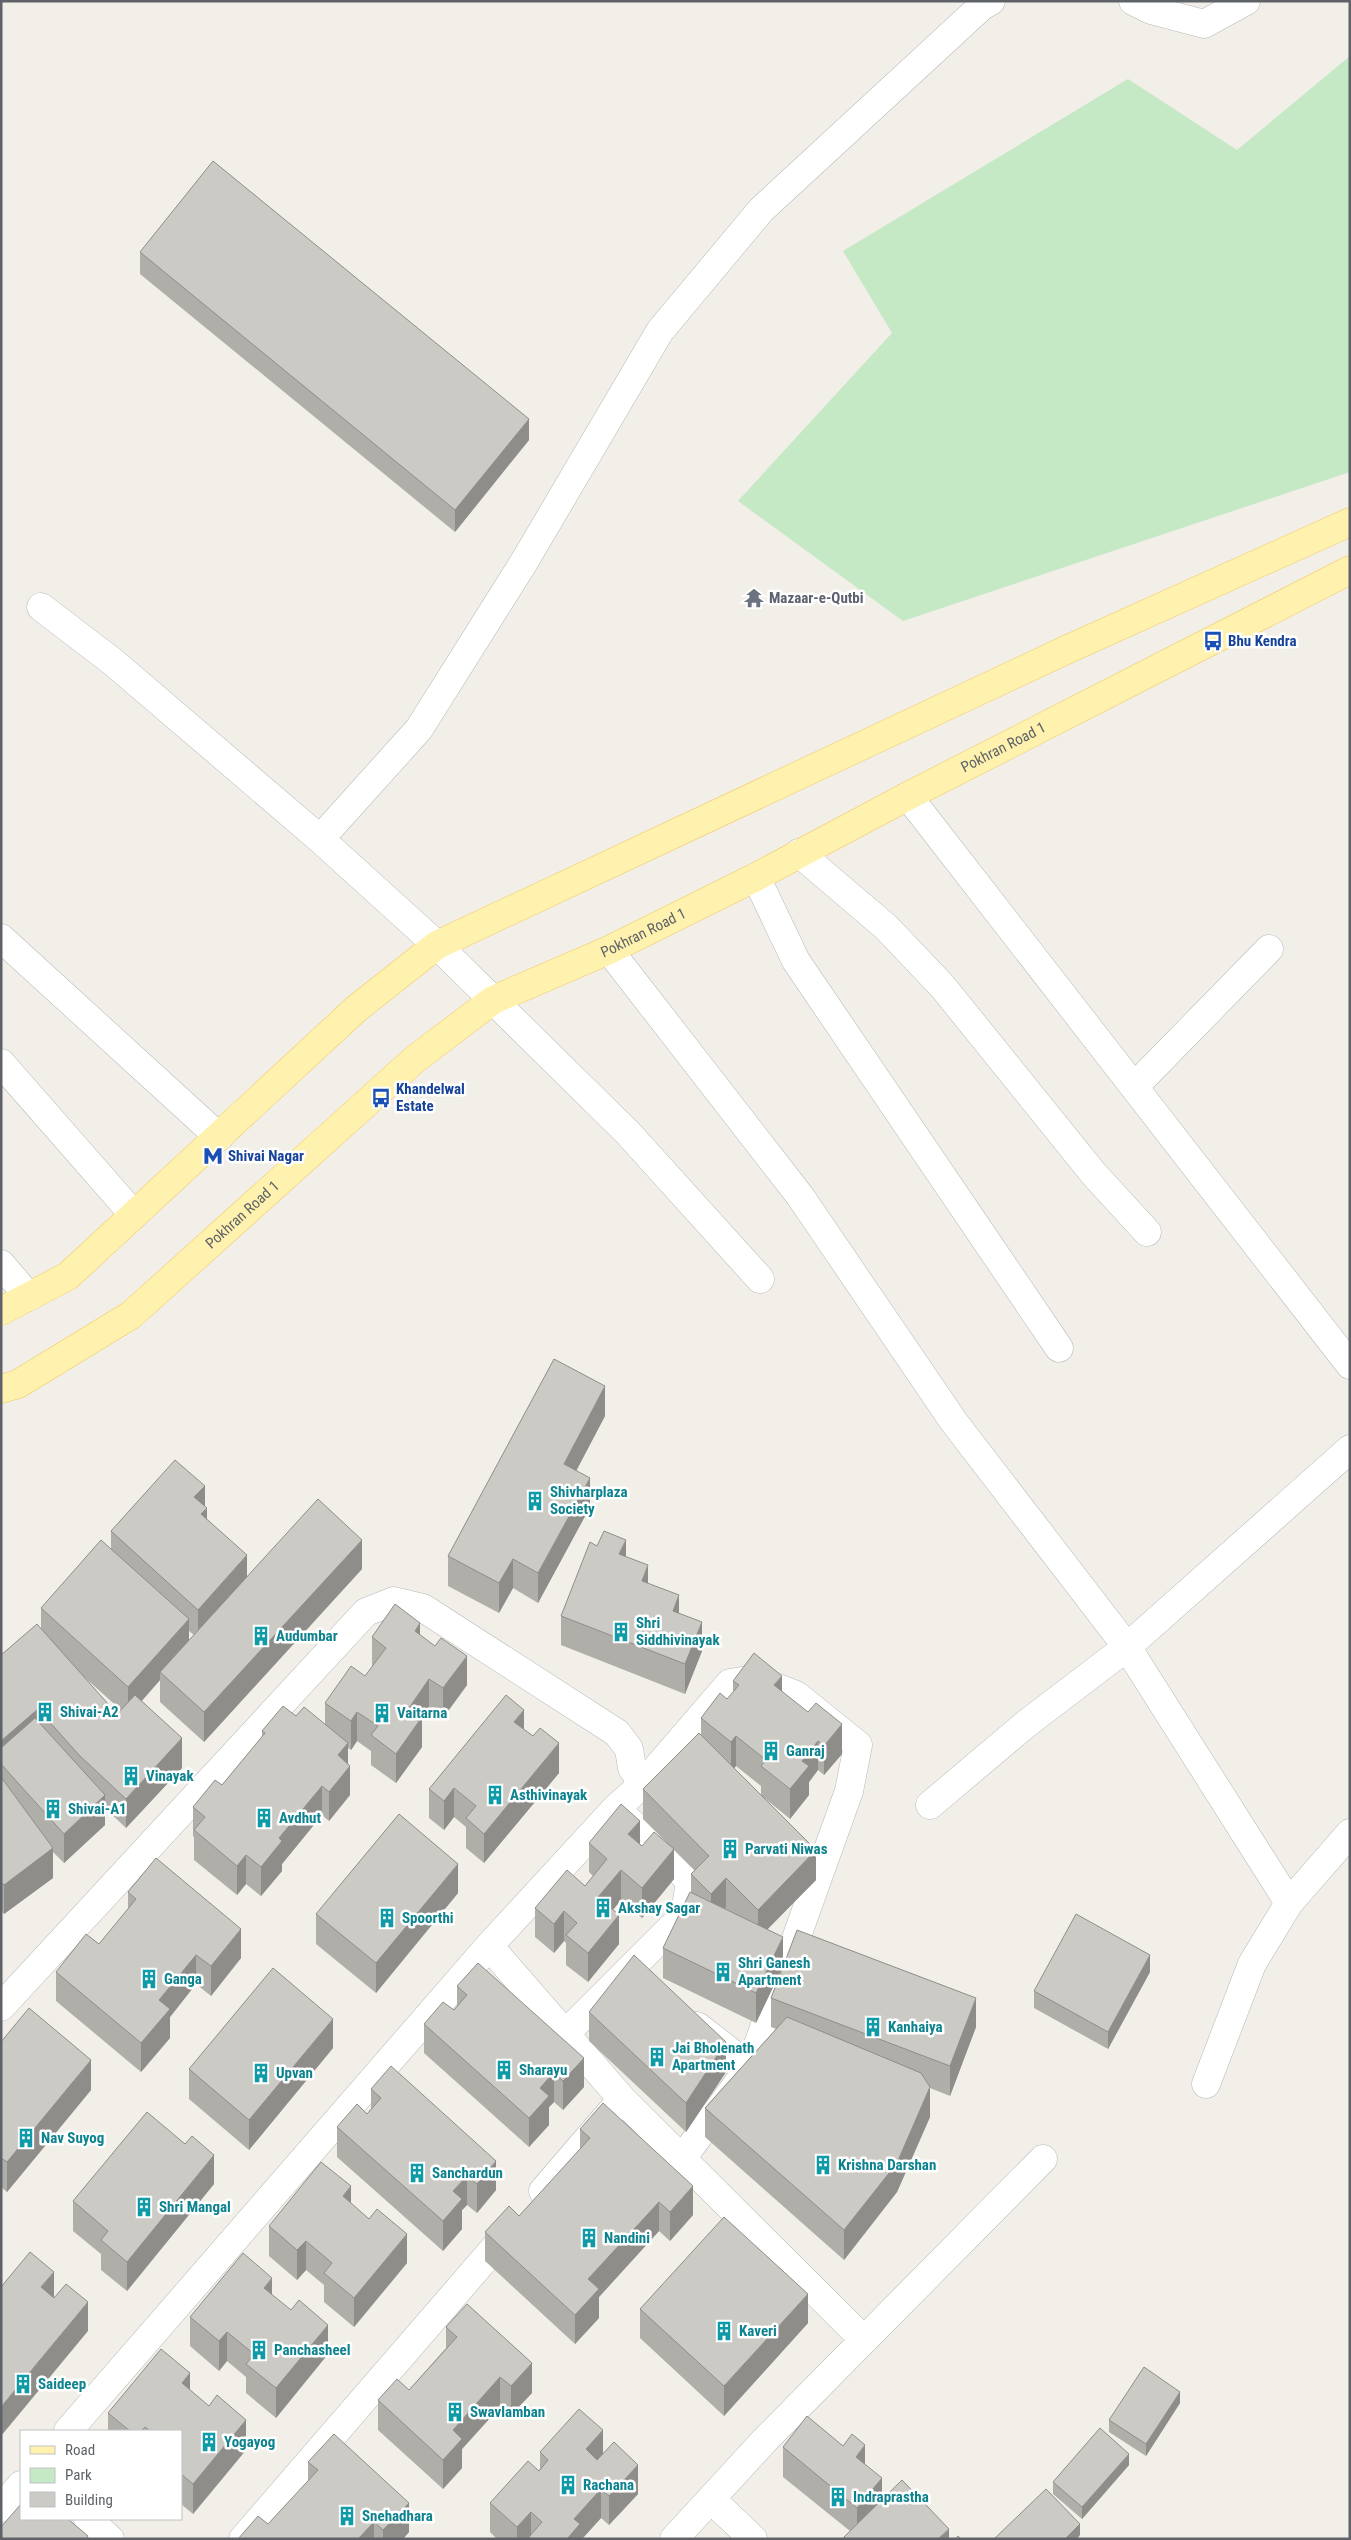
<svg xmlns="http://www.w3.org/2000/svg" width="1351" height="2540" font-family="'Roboto Condensed',sans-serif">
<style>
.green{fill:#c5e8c5}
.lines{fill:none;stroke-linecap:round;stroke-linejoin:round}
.minor-casing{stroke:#b5b8bc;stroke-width:29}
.major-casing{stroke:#f2c960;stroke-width:29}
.minor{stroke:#fff;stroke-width:28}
.major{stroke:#fff2af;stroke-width:28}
.wall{fill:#afaea9;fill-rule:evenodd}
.shaded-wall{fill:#8f8d8a}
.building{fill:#cccac5;stroke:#8f8d8a}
.labels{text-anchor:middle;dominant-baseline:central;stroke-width:5;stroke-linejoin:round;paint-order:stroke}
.worship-label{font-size:15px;font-weight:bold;fill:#5b616d;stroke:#fff;text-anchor:start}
.transit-label{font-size:15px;font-weight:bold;fill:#164399;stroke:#fff;text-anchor:start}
.street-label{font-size:15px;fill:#5f6368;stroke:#fff}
.culture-label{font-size:15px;font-weight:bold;fill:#0d838f;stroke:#fff;text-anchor:start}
</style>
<rect width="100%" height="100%" fill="#f1efe8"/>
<path class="green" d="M1350,56V472L903,621L738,501L892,333L843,251L1128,79L1237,150Z"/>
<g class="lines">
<defs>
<path id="minor" d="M1133,1L1151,10L1204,24L1246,1
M41,607L113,662L320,839L437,945L628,1133L760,1279
M908,796L1350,1365
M320,839L419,729L524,562L660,331L761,210L982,6L991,1
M799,853L886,927L943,987L1093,1173L1147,1232
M756,877L796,961L1059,1348
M1,938L219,1137
M609,950L800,1196L954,1422L1127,1647L1289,1903L1252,1964L1206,2084
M1,1063L134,1215
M1134,1087L1269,949
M1,1264L29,1297
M643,1784L730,1683L755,1679L796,1695L858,1745L849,1791L750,2067L683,2157
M930,1805L1026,1724L1127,1647L1350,1449
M1289,1903L1350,1833
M489,1946L622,2099L864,2340
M1,2007L366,1612L394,1601L423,1608L617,1733L629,1749L632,1768L643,1784L616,1808L489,1946L68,2431
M697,2026L750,2067
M565,2034L685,1914L690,1881L616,1808
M543,2191L622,2099
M712,2500L753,2539
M1,2508L21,2485
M88,2519L110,2539
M243,2539L510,2230
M674,2539L765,2440L1043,2159"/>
<g id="major">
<path d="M1,1311L68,1276L356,1009L437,945L1066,650L1350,522"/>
<path id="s1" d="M1,1389L18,1384L131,1315L414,1060L493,1000L609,950L756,877L908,796L1350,570"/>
</g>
</defs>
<use href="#minor" class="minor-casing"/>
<use href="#major" class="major-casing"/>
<use href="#minor" class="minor"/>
<use href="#major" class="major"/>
</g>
<path class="wall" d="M140,252L529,440L455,532L140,274Z
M605,1416L576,1471L590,1507L538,1603L513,1588L499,1613L448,1586V1556Z
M205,1506L207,1519L247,1578L362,1569L204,1742L160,1702V1680L142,1701L182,1768L126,1828L105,1808V1825L64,1863L53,1852V1878L4,1914L1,1911V1655L41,1628V1608L111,1549V1531ZM189,1631L194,1635L189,1641ZM83,1676L121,1710L117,1714Z
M626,1557L648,1583L679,1613L702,1651L685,1694L561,1645V1616Z
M420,1636L467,1685L443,1718L429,1708L422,1718V1747L396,1783L371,1765V1751L357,1741L351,1750L348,1748V1763L350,1795L329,1821L322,1815L282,1864V1871L261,1896L246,1884L237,1895L194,1860V1837L193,1836V1807L222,1785L262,1737V1731L296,1716L325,1725V1703L365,1676L372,1667V1637Z
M733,1681L782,1691L842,1754L824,1775L818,1770L809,1782V1795L790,1819L762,1796L816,1880L767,1929L783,1966L976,2027L950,2096L930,2088V2117L897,2192L844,2260L705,2137V2108L776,2029L771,2027V1998L783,1967L756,2023L663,1978V1948L691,1893V1874L695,1871L674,1850V1879L642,1918L621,1900L613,1910L619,1944L588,1982L566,1965V1943L564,1941L554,1953L535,1937V1908L585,1886L593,1876L589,1872V1843L640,1844L642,1846L669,1845L643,1819V1789L701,1735V1718L727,1699L733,1693ZM736,1766L761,1786V1795L734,1768Z
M524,1729L559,1773L484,1863L466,1848V1827L454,1817L444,1830L429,1818V1789Z
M128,1892L241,1958L211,1996L196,1984L170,2017V2038L141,2072L56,2001V1972L99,1944L128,1910Z
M458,1893L376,1993L316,1944V1914Z
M1150,1972L1108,2049L1034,2008V1991Z
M457,1986L584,2087L563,2110L554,2102L549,2107V2125L529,2147L424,2053V2024L454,2010L457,2006Z
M589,2012L726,2072L686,2132L589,2041Z
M1,2042L91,2090L7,2192L1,2187Z
M333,2048L249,2150L189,2099V2069Z
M371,2089L496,2190L477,2213L467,2205L462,2210V2229L443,2251L337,2157V2127L367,2114L371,2109Z
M580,2129L693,2215L670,2241L659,2231L599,2297V2318L575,2344L485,2261V2232L519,2216L580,2150Z
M214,2184L127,2291L101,2270V2254L73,2231V2201Z
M351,2204L407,2263L354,2327L324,2302V2285L306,2270L297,2280L269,2256V2226Z
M272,2295L328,2354L276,2418L246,2393V2377L227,2361L219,2371L190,2346V2317Z
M640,2309L808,2323L724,2416L640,2338Z
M446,2327L532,2393L511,2415L500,2407L462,2449V2468L443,2489L378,2430V2400L409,2390L446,2348Z
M190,2390L246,2450L193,2514L181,2504V2431H108V2413Z
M1180,2403L1146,2456L1109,2432V2420Z
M783,2447L865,2465L882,2500L949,2539H844V2537L850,2531L783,2477Z
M540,2452L603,2453L638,2494L609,2525L601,2518L582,2539H497L490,2532V2503L539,2471L540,2469Z
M308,2462L409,2532L403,2539H238L268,2524L308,2481Z
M1129,2465L1082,2519L1053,2494V2482Z"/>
<path class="shaded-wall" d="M529,419V440L455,532V510Z
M605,1386V1416L564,1494V1464Z
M590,1478V1507L538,1603V1573Z
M205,1486V1511L207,1508V1538L194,1497Z
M362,1540V1569L204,1742V1712Z
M626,1540V1569L619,1554Z
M247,1555V1584L198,1639V1610Z
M513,1559V1588L499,1613V1583Z
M648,1565V1594L642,1581Z
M679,1595V1625L673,1611Z
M189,1619V1648L160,1672V1680L128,1716V1687Z
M702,1622V1651L685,1694V1664Z
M420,1623V1652L415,1631Z
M467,1656V1685L443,1718V1688Z
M782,1676V1705L774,1685Z
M429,1679V1708L422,1718V1747L396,1783V1754L409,1708Z
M38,1709V1739L1,1764V1741Z
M524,1710V1740L514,1722Z
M357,1712V1741L351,1750V1721Z
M842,1724V1754L824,1775V1746Z
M736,1736V1766L731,1772V1742Z
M182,1738V1768L126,1828V1799Z
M818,1741V1770L809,1782V1795L790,1819V1789L802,1761Z
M348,1743V1769L350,1766V1795L329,1821V1792L338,1755Z
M559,1743V1773L484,1863V1834Z
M322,1786V1815L282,1864V1871L261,1896V1867L279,1838Z
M454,1788V1817L444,1830V1801Z
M105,1795V1825L64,1863V1834Z
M640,1821V1850L628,1834Z
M53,1848V1878L4,1914V1885Z
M674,1849V1879L642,1918V1888Z
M816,1850V1880L758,1939V1910Z
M246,1855V1884L237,1895V1866Z
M458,1864V1893L376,1993V1963Z
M621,1870V1900L598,1927V1897Z
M726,1878V1907L711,1923V1894Z
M564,1911V1941L554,1953V1924Z
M619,1915V1944L588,1982V1953Z
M241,1929V1958L211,1996V1966Z
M783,1937V1966L756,2023V1993Z
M196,1955V1984L170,2017V2038L141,2072V2043L159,2000Z
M1150,1955V1972L1108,2049V2032Z
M976,1998V2027L950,2096V2066Z
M333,2019V2048L249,2150V2120Z
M726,2042V2072L686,2132V2103Z
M584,2058V2087L563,2110V2081Z
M91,2060V2090L7,2192V2162Z
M554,2072V2102L549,2107V2125L529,2147V2118L540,2088Z
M930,2087V2117L897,2192L844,2260V2230Z
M214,2155V2184L127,2291V2262Z
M496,2161V2190L477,2213V2184Z
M467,2176V2205L462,2210V2229L443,2251V2221L453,2191Z
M351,2186V2216L343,2196Z
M693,2186V2215L670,2241V2212Z
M659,2202V2231L599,2297V2318L575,2344V2315L588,2279Z
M407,2234V2263L354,2327V2298Z
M306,2241V2270L297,2280V2250Z
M54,2272V2301L41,2287Z
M272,2278V2307L264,2288Z
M808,2294V2323L724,2416V2386Z
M88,2302V2331L1,2436V2407Z
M328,2325V2354L276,2418V2388Z
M227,2332V2361L219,2371V2341Z
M532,2363V2393L511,2415V2386Z
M190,2373V2403L182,2383Z
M500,2377V2407L462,2449V2468L443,2489V2460L453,2430Z
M1180,2392V2403L1146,2456V2444Z
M246,2420V2450L193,2514V2484Z
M603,2430V2460L586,2478V2449Z
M865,2445V2474L856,2457Z
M1129,2454V2465L1082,2519V2507Z
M638,2465V2494L609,2525V2496Z
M882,2478V2507L857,2537V2508Z
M601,2489V2518L582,2539H567L574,2519Z
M409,2503V2532L403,2539H383V2530Z
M531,2512V2539L529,2537V2539H517V2527Z
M374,2522V2539H358Z
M1080,2524V2535L1077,2539H1065Z
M949,2529V2539H938Z"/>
<path class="building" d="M213,161L529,419L455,510L140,252Z
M554,1359L605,1386L564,1464L590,1478L538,1573L513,1559L499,1583L448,1556Z
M175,1460L205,1486L194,1497L207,1508L201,1514L247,1555L198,1610L111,1531Z
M318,1499L362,1540L204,1712L160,1672Z
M604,1531L626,1540L619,1554L648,1565L642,1581L679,1595L673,1611L702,1622L685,1664L561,1616L590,1542L597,1546Z
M101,1540L189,1619L128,1687L41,1608Z
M395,1604L420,1623L415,1631L435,1646L441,1638L467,1656L443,1688L429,1679L409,1708L422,1717L396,1754L371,1735L378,1726L357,1712L351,1721L325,1703L351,1666L365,1676L386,1648L372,1637Z
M37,1624L117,1714L135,1695L182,1738L126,1799L79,1755L38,1709L1,1741V1655Z
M754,1653L782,1676L774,1685L808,1712L816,1703L842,1724L824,1746L818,1741L802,1761L809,1766L790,1789L761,1766L766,1760L736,1736L731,1742L701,1718L720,1693L727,1699L739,1685L733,1681Z
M506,1695L524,1710L514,1722L533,1736L540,1728L559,1743L484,1834L466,1818L476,1806L454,1788L444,1801L429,1789Z
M283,1706L296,1716L304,1707L348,1743L338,1755L350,1766L329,1792L322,1786L279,1838L282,1841L261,1867L246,1855L237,1866L194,1830L205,1817L193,1807L215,1780L222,1785L265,1733L262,1731Z
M35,1718L105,1795L64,1834L1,1764V1748Z
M699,1733L816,1850L758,1910L726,1878L711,1894L691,1874L709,1856L643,1789Z
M1,1777L53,1848L4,1885L1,1882Z
M621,1804L640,1821L628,1834L642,1846L654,1832L674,1849L642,1888L621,1870L598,1897L619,1915L588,1953L566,1935L577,1923L564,1911L554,1924L535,1908L567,1870L585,1886L607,1859L589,1843Z
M399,1814L458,1864L376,1963L316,1914Z
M156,1858L241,1929L211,1966L196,1955L159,2000L170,2009L141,2043L56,1972L86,1934L99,1944L136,1899L128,1892Z
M690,1892L783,1937L756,1993L663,1948Z
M1076,1914L1150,1955L1108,2032L1034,1991Z
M797,1930L976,1998L950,2066L771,1998Z
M634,1955L726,2042L686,2103L589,2012Z
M478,1963L584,2058L563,2081L554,2072L540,2088L549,2096L529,2118L424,2024L443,2002L454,2010L467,1995L457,1986Z
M273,1968L333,2019L249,2120L189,2069Z
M29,2008L91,2060L7,2162L1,2158V2042Z
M787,2017L921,2073L930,2087L897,2163L844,2230L705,2108Z
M391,2066L496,2161L477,2184L467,2176L453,2191L462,2199L443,2221L337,2127L357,2104L367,2114L381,2098L371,2089Z
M603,2103L693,2186L670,2212L659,2202L588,2279L599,2289L575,2315L485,2232L509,2206L519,2216L590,2138L580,2129Z
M147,2112L185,2144L192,2136L214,2155L127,2262L101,2240L108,2231L73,2201Z
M321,2162L351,2186L343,2196L369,2219L377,2209L407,2234L354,2298L324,2273L332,2263L306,2241L297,2250L269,2226Z
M724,2217L808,2294L724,2386L640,2309Z
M30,2252L54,2272L41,2287L54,2298L66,2284L88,2302L1,2407V2287Z
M243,2253L272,2278L264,2288L291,2310L299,2300L328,2325L276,2388L246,2364L254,2354L227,2332L219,2341L190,2317Z
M467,2304L532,2363L511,2386L500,2377L453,2430L462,2439L443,2460L378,2400L397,2379L409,2390L457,2337L446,2327Z
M161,2349L190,2373L182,2383L209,2406L217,2395L246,2420L193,2484L181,2474V2431H150L145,2427L141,2431H130L108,2413Z
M1144,2367L1180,2392L1146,2444L1109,2420Z
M579,2409L603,2430L586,2449L597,2460L614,2442L638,2465L609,2496L601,2489L574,2519L580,2524L567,2539H531L529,2537L542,2522L531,2512L517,2527L490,2503L528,2461L539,2471L548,2460L540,2452Z
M807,2416L843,2446L852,2434L865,2445L856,2457L882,2478L857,2508L783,2447Z
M1100,2428L1129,2454L1082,2507L1053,2482Z
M334,2434L409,2503L383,2530L374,2522L358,2539H238L258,2516L268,2524L318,2470L308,2462Z
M902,2480L949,2529L938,2539H845L844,2537Z
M1046,2489L1080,2524L1065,2539H994Z
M21,2504V2519H68L88,2536L86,2539H1V2527Z
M958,2536L961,2539H956Z"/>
<defs>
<symbol id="temple-bare" viewBox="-9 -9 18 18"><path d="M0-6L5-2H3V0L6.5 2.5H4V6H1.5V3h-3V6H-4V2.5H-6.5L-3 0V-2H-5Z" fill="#6b7280" stroke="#fff" stroke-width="2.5" paint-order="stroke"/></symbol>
<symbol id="bus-bare" viewBox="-9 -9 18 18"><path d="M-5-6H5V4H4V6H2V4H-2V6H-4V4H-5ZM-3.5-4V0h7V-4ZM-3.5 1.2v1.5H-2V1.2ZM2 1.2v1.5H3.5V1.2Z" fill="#1a4fb4" stroke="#fff" stroke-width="2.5" paint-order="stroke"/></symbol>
<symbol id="metro-bare" viewBox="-9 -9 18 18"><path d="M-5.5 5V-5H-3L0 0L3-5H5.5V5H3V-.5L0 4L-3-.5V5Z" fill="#1a4fb4" stroke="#fff" stroke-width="2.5" paint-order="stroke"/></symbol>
<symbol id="building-bare" viewBox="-9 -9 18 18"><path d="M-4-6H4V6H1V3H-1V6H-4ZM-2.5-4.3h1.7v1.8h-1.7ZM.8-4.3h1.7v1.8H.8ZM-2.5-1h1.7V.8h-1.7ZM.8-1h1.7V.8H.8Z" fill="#0f9aa8" stroke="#fff" stroke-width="2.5" paint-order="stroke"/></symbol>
</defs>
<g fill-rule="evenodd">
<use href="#temple-bare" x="740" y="584" width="28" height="28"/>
<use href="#bus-bare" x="1199" y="627" width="28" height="28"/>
<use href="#bus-bare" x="367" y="1084" width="28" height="28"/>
<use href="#metro-bare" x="199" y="1142" width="28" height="28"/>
<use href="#building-bare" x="521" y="1487" width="28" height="28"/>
<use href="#building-bare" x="607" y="1618" width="28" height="28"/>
<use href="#building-bare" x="247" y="1622" width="28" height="28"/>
<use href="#building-bare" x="31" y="1698" width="28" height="28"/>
<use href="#building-bare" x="368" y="1699" width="28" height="28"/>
<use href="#building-bare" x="757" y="1737" width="28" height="28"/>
<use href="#building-bare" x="117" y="1762" width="28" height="28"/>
<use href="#building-bare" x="481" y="1781" width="28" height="28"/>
<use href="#building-bare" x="39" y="1795" width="28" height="28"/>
<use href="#building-bare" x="250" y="1804" width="28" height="28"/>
<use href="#building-bare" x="716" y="1835" width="28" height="28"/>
<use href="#building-bare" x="589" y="1894" width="28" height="28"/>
<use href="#building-bare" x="373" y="1904" width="28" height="28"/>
<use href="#building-bare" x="709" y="1958" width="28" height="28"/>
<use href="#building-bare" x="135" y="1965" width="28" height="28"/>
<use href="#building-bare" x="859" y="2013" width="28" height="28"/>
<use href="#building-bare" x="643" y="2043" width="28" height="28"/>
<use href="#building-bare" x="490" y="2056" width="28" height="28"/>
<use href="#building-bare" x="247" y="2059" width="28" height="28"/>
<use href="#building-bare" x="12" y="2124" width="28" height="28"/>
<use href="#building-bare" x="809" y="2151" width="28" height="28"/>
<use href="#building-bare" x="403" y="2159" width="28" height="28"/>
<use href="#building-bare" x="130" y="2193" width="28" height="28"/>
<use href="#building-bare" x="575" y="2224" width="28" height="28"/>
<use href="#building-bare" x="710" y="2317" width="28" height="28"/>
<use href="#building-bare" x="245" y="2336" width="28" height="28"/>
<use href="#building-bare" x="9" y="2370" width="28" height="28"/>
<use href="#building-bare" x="441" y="2398" width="28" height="28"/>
<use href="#building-bare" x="195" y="2428" width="28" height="28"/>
<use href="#building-bare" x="554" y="2471" width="28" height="28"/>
<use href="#building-bare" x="824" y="2483" width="28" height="28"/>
<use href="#building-bare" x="333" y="2502" width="28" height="28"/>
</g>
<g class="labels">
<g class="worship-label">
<text x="769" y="598">Mazaar-e-Qutbi</text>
</g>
<g class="transit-label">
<text x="1228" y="641">Bhu Kendra</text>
<text x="396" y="1089">Khandelwal<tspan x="396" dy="17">Estate</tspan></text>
<text x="228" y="1156">Shivai Nagar</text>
</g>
<g class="street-label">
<text stroke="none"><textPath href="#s1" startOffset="1200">Pokhran Road 1</textPath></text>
<text stroke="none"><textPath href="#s1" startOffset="795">Pokhran Road 1</textPath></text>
<text stroke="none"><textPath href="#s1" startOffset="300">Pokhran Road 1</textPath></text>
</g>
<g class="culture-label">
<text x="550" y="1492">Shivharplaza<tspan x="550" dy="17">Society</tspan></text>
<text x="636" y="1623">Shri<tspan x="636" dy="17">Siddhivinayak</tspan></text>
<text x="276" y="1636">Audumbar</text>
<text x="60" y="1712">Shivai-A2</text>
<text x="397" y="1713">Vaitarna</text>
<text x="786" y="1751">Ganraj</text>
<text x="146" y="1776">Vinayak</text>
<text x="510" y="1795">Asthivinayak</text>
<text x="68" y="1809">Shivai-A1</text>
<text x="279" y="1818">Avdhut</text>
<text x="745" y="1849">Parvati Niwas</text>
<text x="618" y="1908">Akshay Sagar</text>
<text x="402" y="1918">Spoorthi</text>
<text x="738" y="1963">Shri Ganesh<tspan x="738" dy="17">Apartment</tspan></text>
<text x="164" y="1979">Ganga</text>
<text x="888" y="2027">Kanhaiya</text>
<text x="672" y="2048">Jai Bholenath<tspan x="672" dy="17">Apartment</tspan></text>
<text x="519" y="2070">Sharayu</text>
<text x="276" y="2073">Upvan</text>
<text x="41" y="2138">Nav Suyog</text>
<text x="838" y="2165">Krishna Darshan</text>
<text x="432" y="2173">Sanchardun</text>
<text x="159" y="2207">Shri Mangal</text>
<text x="604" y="2238">Nandini</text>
<text x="739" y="2331">Kaveri</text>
<text x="274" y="2350">Panchasheel</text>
<text x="38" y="2384">Saideep</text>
<text x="470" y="2412">Swavlamban</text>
<text x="224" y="2442">Yogayog</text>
<text x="583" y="2485">Rachana</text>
<text x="853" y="2497">Indraprastha</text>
<text x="362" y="2516">Snehadhara</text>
</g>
</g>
<rect width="1351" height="2540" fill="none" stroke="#5f6368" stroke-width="5"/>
<rect x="20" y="2430" width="162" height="90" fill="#ffffff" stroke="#bfc1c3"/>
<rect x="30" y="2446" width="25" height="8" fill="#fff2af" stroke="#bfc1c3"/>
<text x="65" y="2455" font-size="15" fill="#5f6368">Road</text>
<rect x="30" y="2468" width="25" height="15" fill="#c5e8c5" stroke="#bfc1c3"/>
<text x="65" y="2480" font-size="15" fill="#5f6368">Park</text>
<rect x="30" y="2492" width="25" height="15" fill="#cccac5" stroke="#bfc1c3"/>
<text x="65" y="2505" font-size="15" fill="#5f6368">Building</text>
</svg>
